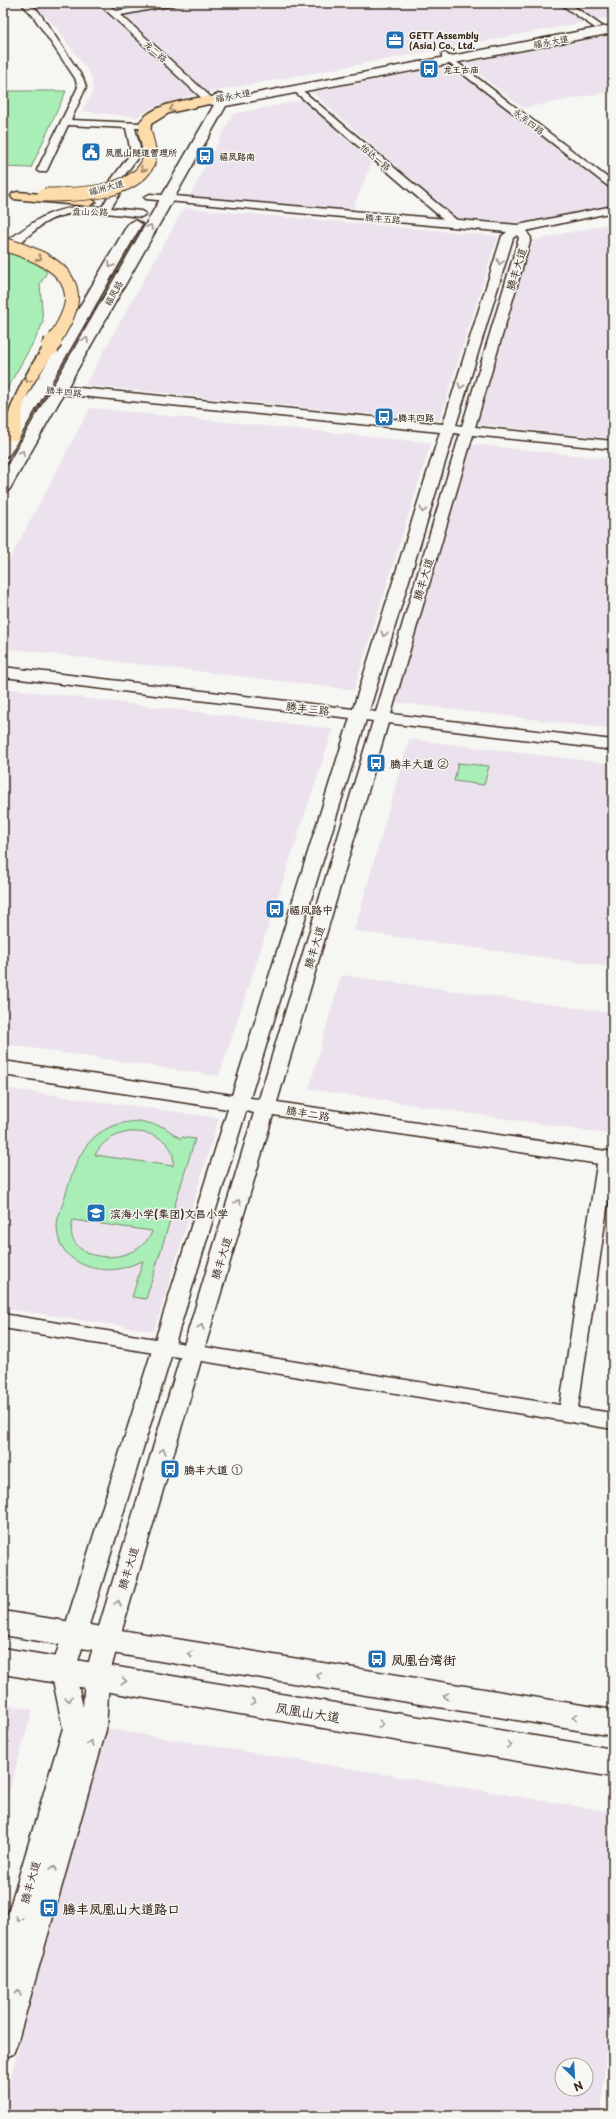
<svg xmlns="http://www.w3.org/2000/svg" width="616" height="2119" font-family="'Playpen Sans','LXGW WenKai TC',sans-serif">
<style>
.built{fill:#ebe2ed;fill-rule:evenodd}
.green{fill:#a9edb7;stroke:#728c6a;fill-rule:evenodd}
.lines{fill:none;stroke-linecap:round;stroke-linejoin:round}
.minor-casing{stroke:#3b2a1e;stroke-width:3}
.tertiary-casing{stroke:#3b2a1e;stroke-width:3}
.secondary-casing{stroke:#3b2a1e;stroke-width:3}
.primary-casing{stroke:#3b2a1e;stroke-width:3}
.minor{fill:#f6f6f2;fill-rule:evenodd}
.tertiary{fill:#f6f6f2;fill-rule:evenodd}
.secondary{fill:#f6f6f2;fill-rule:evenodd}
.primary{fill:#fddcac;fill-rule:evenodd}
.primary-bridge-far1-casing{stroke:#3b2a1e;stroke-width:15;stroke-linecap:butt}
.primary-bridge-casing{stroke:#3b2a1e;stroke-width:20;stroke-linecap:butt}
.primary-bridge-far1{stroke:#fddcac;stroke-width:13}
.primary-bridge{stroke:#fddcac;stroke-width:17}
.oneway{stroke:#9c8365}
.oneway2{stroke:#989088}
.labels{text-anchor:middle;dominant-baseline:central;stroke-width:3;stroke-linejoin:round;paint-order:stroke}
.far-poi-label{font-size:9px;font-weight:bold;fill:#3b2a1e;stroke:#f6f6f2;text-anchor:start}
.far-street-label{font-size:9px;fill:#3b2a1e;stroke:#f6f6f2}
.street-label{font-size:11px;fill:#3b2a1e;stroke:#f6f6f2}
.poi-label{font-size:11px;font-weight:bold;fill:#3b2a1e;stroke:#f6f6f2;text-anchor:start}
.near-poi-label{font-size:13px;font-weight:bold;fill:#3b2a1e;stroke:#f6f6f2;text-anchor:start}
.near-street-label{font-size:13px;fill:#3b2a1e;stroke:#f6f6f2}
</style>
<rect width="100%" height="100%" fill="#f6f6f2"/>
<filter id="ink" filterUnits="userSpaceOnUse"><feTurbulence type="fractalNoise" baseFrequency=".025" numOctaves="2"/><feDisplacementMap in="SourceGraphic" scale="8" xChannelSelector="R" yChannelSelector="G"/><feConvolveMatrix kernelMatrix="1 2 1 2 8 2 1 2 1" color-interpolation-filters="sRGB"/></filter>
<g filter="url(#ink)">
<path class="built" d="M32,3H610L613,6V17L188,96L152,108L136,117L82,111L93,92L92,77L56,27Z
M613,35V91L523,108L465,63Z
M451,66L613,193V206L517,226L459,222L312,92Z
M304,100L372,162L352,210L189,197L233,114Z
M184,208L498,236L439,421L85,385Z
M613,223V439L476,424L531,241Z
M90,408L431,443L354,690L3,648V572Z
M470,444L613,459V729L393,702Z
M3,688L333,729L219,1076L3,1044Z
M409,739L613,764V967L354,931Z
M341,975L613,1013V1135L309,1089Z
M3,1088L219,1118L154,1331L3,1308Z
M3,1704L33,1709L3,1812Z
M103,1728L613,1812V1965L601,2116H3V2107ZM562,2065H586V2089H562Z"/>
<path class="green" d="M3,91H66L31,168L3,167Z
M3,249L33,261L47,272L40,284L43,322L38,334L3,396Z
M458,763L489,766L484,785L454,781Z
M140,1121L164,1127L181,1139L182,1137L195,1139L146,1299L132,1297L143,1261C135,1264 127,1267 119,1269C86,1274 51,1255 58,1218C75,1169 78,1124 140,1121ZM129,1132C151,1131 177,1140 173,1166L95,1155C102,1141 114,1135 129,1132ZM73,1220L152,1231V1232C135,1270 59,1263 73,1220Z"/>
<g class="lines">
<defs>
<path id="minor" d="M21,3H30L39,12L83,78L86,87L71,120L140,123L145,126L143,128H135L140,148L138,157L121,180V192L111,208L141,211L146,214L141,217C108,214 72,205 43,224C32,232 15,249 3,252V244C39,218 54,204 102,207L111,192V180L128,157L130,148L126,128L68,125L47,170L45,172H39L37,170L78,87L75,78L33,16Z
M98,3H107L116,11L160,3H178L174,5L121,15L212,98V102H206Z
M559,3H569L602,26L595,28Z
M445,53L613,182V190L442,58V54Z
M297,86L459,222V226H451L294,91L293,89Z
M606,1152L613,1156V1167L578,1408L613,1413V1429L3,1328V1314L560,1405L598,1158L600,1154Z"/>
<path id="tertiary" d="M150,194L518,225L613,206V212L526,231L531,238L475,427L613,441V449L473,435L391,714L613,740V750L388,723L277,1102L613,1152V1166L273,1115L119,1640L109,1676L106,1730L17,2044L13,2054L3,2058V1997L6,1987L3,1988V1930L63,1728L51,1671L228,1109L3,1075V1061L232,1095L350,718L3,677V667L353,709L440,432L40,392L33,388L40,384L443,424L502,236L507,232L146,199L144,197ZM517,235L519,238L462,426L456,425L513,238ZM454,433L460,434L376,712L369,711ZM366,720L373,721L259,1099L250,1098ZM246,1111L254,1113L95,1640L85,1676L83,1707L75,1671Z"/>
<path id="secondary" d="M613,25V33L226,106L11,487L9,490L3,492V473L214,105L205,103L203,100L205,97H212L218,94L222,95L225,99Z
M135,220L142,224L11,452L9,455L3,457V438L128,224Z
M3,1611L613,1710V1736L3,1635Z
M3,1648L613,1749V1777L3,1674Z"/>
<path id="primary" d="M209,96L215,100L213,103L169,113L151,124L150,136H140L139,123C153,103 187,100 209,96Z
M18,192L89,198L96,202L89,206L13,199L11,196L13,193Z
M50,344L55,345L57,348C46,365 32,382 25,401C21,411 21,436 18,440H6C0,417 31,364 45,345Z"/>
</defs>
<use href="#minor" class="minor-casing"/>
<use href="#tertiary" class="tertiary-casing"/>
<use href="#secondary" class="secondary-casing"/>
<use href="#primary" class="primary-casing"/>
<use href="#minor" class="minor"/>
<use href="#tertiary" class="tertiary"/>
<use href="#secondary" class="secondary"/>
<use href="#primary" class="primary"/>
<defs>
<path id="primary-bridge-far1" d="M44,195C73,195 134,195 148,163C152,154 147,142 145,133
M3,244C30,252 77,267 71,304C69,318 59,331 53,343"/>
<path id="primary-bridge" d="M50,348L53,342"/>
</defs>
<use href="#primary-bridge-far1" class="primary-bridge-far1-casing"/>
<use href="#primary-bridge" class="primary-bridge-casing"/>
<use href="#primary-bridge-far1" class="primary-bridge-far1"/>
<use href="#primary-bridge" class="primary-bridge"/>
</g>
<defs><path id="oneway-chevron" d="M-2-3.5L2.5 0L-2 3.5" fill="none" stroke-width="1.6" stroke-linecap="round" stroke-linejoin="round"/></defs>
<g class="oneway">
<use href="#oneway-chevron" transform="translate(172 109) rotate(159)"/>
<use href="#oneway-chevron" transform="translate(143 169) rotate(129)"/>
<use href="#oneway-chevron" transform="translate(39 258) rotate(28)"/>
<use href="#oneway-chevron" transform="translate(28 380) rotate(124)"/>
</g>
<g class="oneway2">
<use href="#oneway-chevron" transform="translate(150 227) rotate(-60)"/>
<use href="#oneway-chevron" transform="translate(500 262) rotate(107)"/>
<use href="#oneway-chevron" transform="translate(111 265) rotate(120)"/>
<use href="#oneway-chevron" transform="translate(86 340) rotate(-60)"/>
<use href="#oneway-chevron" transform="translate(461 386) rotate(107)"/>
<use href="#oneway-chevron" transform="translate(22 453) rotate(-60)"/>
<use href="#oneway-chevron" transform="translate(423 510) rotate(107)"/>
<use href="#oneway-chevron" transform="translate(384 634) rotate(107)"/>
<use href="#oneway-chevron" transform="translate(238 1202) rotate(-73)"/>
<use href="#oneway-chevron" transform="translate(201 1327) rotate(-73)"/>
<use href="#oneway-chevron" transform="translate(163 1451) rotate(-73)"/>
<use href="#oneway-chevron" transform="translate(118 1603) rotate(-74)"/>
<use href="#oneway-chevron" transform="translate(190 1654) rotate(-171)"/>
<use href="#oneway-chevron" transform="translate(318 1675) rotate(-171)"/>
<use href="#oneway-chevron" transform="translate(124 1681) rotate(9)"/>
<use href="#oneway-chevron" transform="translate(446 1696) rotate(-171)"/>
<use href="#oneway-chevron" transform="translate(69 1699) rotate(78)"/>
<use href="#oneway-chevron" transform="translate(253 1702) rotate(9)"/>
<use href="#oneway-chevron" transform="translate(575 1717) rotate(-171)"/>
<use href="#oneway-chevron" transform="translate(381 1724) rotate(9)"/>
<use href="#oneway-chevron" transform="translate(90 1743) rotate(-73)"/>
<use href="#oneway-chevron" transform="translate(509 1745) rotate(9)"/>
<use href="#oneway-chevron" transform="translate(54 1868) rotate(-74)"/>
<use href="#oneway-chevron" transform="translate(19 1919) rotate(106)"/>
<use href="#oneway-chevron" transform="translate(18 1993) rotate(-74)"/>
</g>
</g>
<defs>
<symbol id="office-square" viewBox="-11 -11 22 22"><rect x="-9" y="-9" width="18" height="18" rx="4" fill="#1f6fb2" stroke="#f6f6f2"/><path d="M-6-3h4V-5.5h4V-3h4V5H-6ZM-1-4.5V-3h2v-1.5ZM-6 0V1H6V0Z" fill="#fff"/></symbol>
<symbol id="bus-square" viewBox="-11 -11 22 22"><rect x="-9" y="-9" width="18" height="18" rx="4" fill="#1f6fb2" stroke="#f6f6f2"/><path d="M-5-6H5V4H4V6H2V4H-2V6H-4V4H-5ZM-3.5-4V0h7V-4ZM-3.5 1.2v1.5H-2V1.2ZM2 1.2v1.5H3.5V1.2Z" fill="#fff"/></symbol>
<symbol id="civic-square" viewBox="-11 -11 22 22"><rect x="-9" y="-9" width="18" height="18" rx="4" fill="#1f6fb2" stroke="#f6f6f2"/><path d="M-.6-6.5H3V-4.5H.6V-3L4-1V1h2V6H-6V1h2V-1L-.6-3ZM-1.2 2.5V6h2.4V2.5Z" fill="#fff"/></symbol>
<symbol id="school-square" viewBox="-11 -11 22 22"><rect x="-9" y="-9" width="18" height="18" rx="4" fill="#1f6fb2" stroke="#f6f6f2"/><path d="M0-5L7-2L0 1L-7-2ZM-4 1L0 2.5L4 1V4Q0 6-4 4Z" fill="#fff"/></symbol>
</defs>
<g fill-rule="evenodd">
<use href="#office-square" x="384" y="29" width="22" height="22"/>
<use href="#bus-square" x="418" y="58" width="22" height="22"/>
<use href="#civic-square" x="80" y="141" width="22" height="22"/>
<use href="#bus-square" x="194" y="145" width="22" height="22"/>
<use href="#bus-square" x="373" y="406" width="22" height="22"/>
<use href="#bus-square" x="365" y="752" width="22" height="22"/>
<use href="#bus-square" x="264" y="898" width="22" height="22"/>
<use href="#school-square" x="85" y="1202" width="22" height="22"/>
<use href="#bus-square" x="159" y="1458" width="22" height="22"/>
<use href="#bus-square" x="366" y="1648" width="22" height="22"/>
<use href="#bus-square" x="38" y="1897" width="22" height="22"/>
</g>
<g class="labels">
<g class="far-poi-label">
<text x="409" y="35">GETT Assembly<tspan x="409" dy="10">(Asia) Co., Ltd.</tspan></text>
<text x="443" y="69">龙王古庙</text>
<text x="105" y="152">凤凰山隧道管理所</text>
<text x="219" y="156">福凤路南</text>
<text x="398" y="417">腾丰四路</text>
</g>
<g class="far-street-label">
<text transform="translate(551 41) rotate(-11)">福永大道</text>
<text transform="translate(156 51) rotate(42)">龙二路</text>
<text transform="translate(233 95) rotate(-11)">福永大道</text>
<text transform="translate(529 121) rotate(38)">永丰四路</text>
<text transform="translate(376 157) rotate(40)">怡达一路</text>
<text transform="translate(106 187) rotate(-15)">福洲大道</text>
<text transform="translate(90 211) rotate(1)">盘山公路</text>
<text transform="translate(383 218) rotate(5)">腾丰五路</text>
<text transform="translate(113 293) rotate(-60)">福凤路</text>
<text transform="translate(64 391) rotate(6)">腾丰四路</text>
</g>
<g class="street-label">
<text transform="translate(516 269) rotate(-73)">腾丰大道</text>
<text transform="translate(423 579) rotate(-73)">腾丰大道</text>
<text transform="translate(308 708) rotate(7)">腾丰三路</text>
<text transform="translate(314 947) rotate(-73)">腾丰大道</text>
<text transform="translate(308 1113) rotate(9)">腾丰二路</text>
<text transform="translate(221 1258) rotate(-73)">腾丰大道</text>
<text transform="translate(128 1568) rotate(-73)">腾丰大道</text>
<text transform="translate(30 1882) rotate(-74)">腾丰大道</text>
</g>
<g class="poi-label">
<text x="390" y="763">腾丰大道 ②</text>
<text x="289" y="909">福凤路中</text>
<text x="110" y="1213">滨海小学(集团)文昌小学</text>
<text x="184" y="1469">腾丰大道 ①</text>
</g>
<g class="near-poi-label">
<text x="391" y="1659">凤凰台湾街</text>
<text x="63" y="1908">腾丰凤凰山大道路口</text>
</g>
<g class="near-street-label">
<text transform="translate(308 1712) rotate(9)">凤凰山大道</text>
</g>
</g>
<rect width="616" height="2119" fill="none" stroke="#f6f6f2" stroke-width="16"/>
<rect x="8" y="8" width="600" height="2103" fill="none" stroke="#3b2a1e" stroke-width="1.5" filter="url(#ink)"/>
<g transform="translate(574 2077) rotate(155)"><circle r="19" fill="#f6f6f2" stroke="#aba49d"/>
<path d="M0-3L7 15L0 10L-7 15Z" fill="#1f6fb2"/>
<text y="-6" font-size="11" font-weight="bold" text-anchor="middle" fill="#3b2a1e">N</text>
</g>
</svg>
